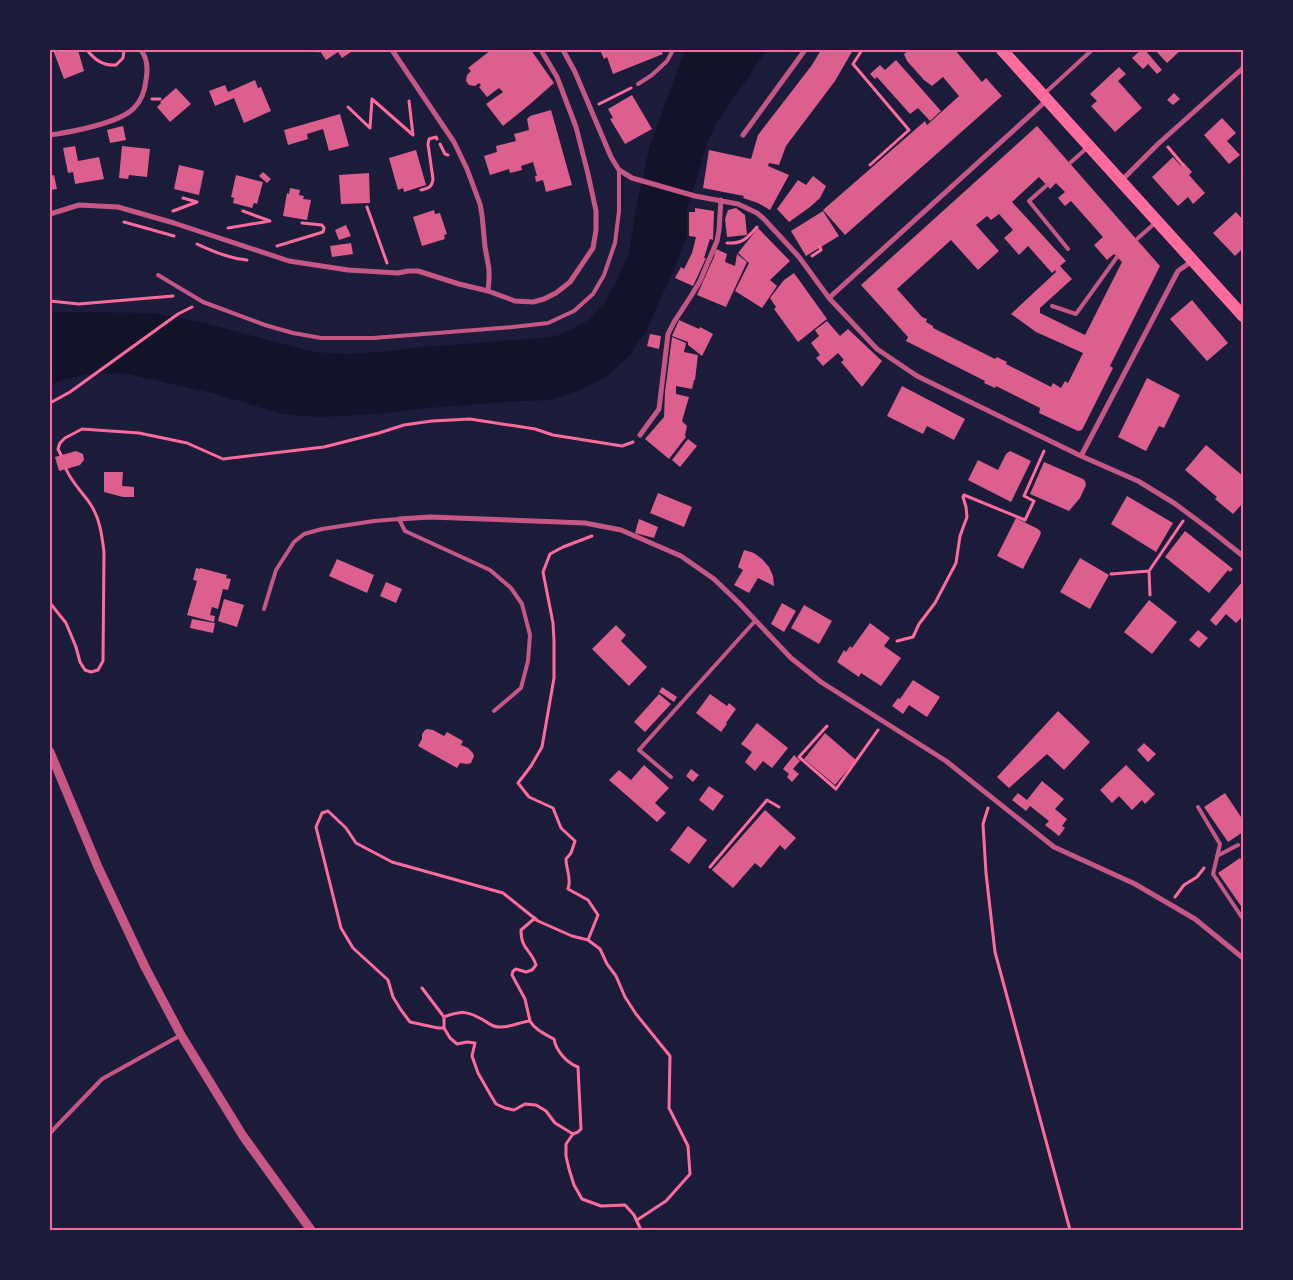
<svg xmlns="http://www.w3.org/2000/svg" width="1293" height="1280" font-family="'Exo 2',sans-serif">
<style>
.water{fill:#12122b}
.building{fill:#dd5f8e;fill-rule:evenodd}
.lines{fill:none;stroke-linecap:round;stroke-linejoin:round}
.path{stroke:#ff6b9d;stroke-width:3}
.service{stroke:#c65784;stroke-width:4}
.minor{stroke:#c65784;stroke-width:5}
.tertiary{stroke:#c65784;stroke-width:9}
.primary{stroke:#ff6b9d;stroke-width:12}
.neatline{fill:none;stroke:#ff6b9d;stroke-width:2}
</style>
<rect width="100%" height="100%" fill="#1b1b3a"/>
<path class="water" d="M685,50H767L729,105L714,128L707,143L687,210V236L670,278L646,331L630,355L606,378L569,394L550,400L521,401L427,408L377,414L318,417L282,414L216,394L123,373L89,374L62,380L50,385V311L63,312L154,313L204,323L306,350C345,358 385,351 424,347C463,344 503,341 542,338L560,335L586,322L603,304L616,283L629,253L637,203L650,145Z"/>
<path class="building" d="M53,50H78L84,71L64,79Z
M316,50H354L342,58L338,52L326,60L320,51L318,53Z
M491,50H531L554,83L529,105L503,126L486,104L503,92L499,88L487,97L479,87L481,85L479,83L475,86L469,85L466,81L467,75L471,71L468,68Z
M600,50H661L663,54L613,74L607,57L604,59Z
M821,50H853L835,81L786,146L779,165L769,163L768,166L789,175L770,210L758,203L743,198L744,196L703,188L709,150L751,159L758,135L812,65Z
M909,50H955L982,82L986,78L1002,96L845,235L823,210L925,121L927,125L959,96L943,77L932,86L924,80L907,61L904,54Z
M1141,50H1145L1162,70L1157,74L1148,64L1143,69L1132,58Z
M1155,50H1181L1167,63Z
M896,60L941,111L930,121L918,108L910,114L877,77L875,79L870,74L880,65L885,70Z
M1119,67L1126,74L1118,81L1142,108L1115,132L1091,106L1097,101L1090,94Z
M255,80L258,88L261,87L271,111L244,123L234,98L215,106L209,91L225,85L228,92Z
M176,88L191,104L170,122L157,107L161,103L160,102Z
M1174,93L1180,99L1173,105L1167,100Z
M632,95L652,129L625,144L610,119L613,118L608,109Z
M551,110L572,185L546,192L543,180L536,182L535,176H537L533,162L521,166L522,170L510,173L509,169L490,175L484,156L497,152L496,146L516,141L514,134L529,130L527,119L530,116Z
M340,114L349,146L329,151L323,129L307,134L308,139L288,145L284,130Z
M1222,118L1236,133L1227,141L1240,155L1229,164L1204,135Z
M123,126L126,140L110,143L107,130Z
M1037,126L1160,266L1110,366L1113,368L1082,430L1078,431L1039,413L1040,408L996,386L995,388L984,383L985,381L906,341L908,337L861,285ZM1039,177L1050,189L1056,183L1065,192L1058,198L1065,206L1071,201L1103,237L1094,245L1107,260L1114,254L1122,262L1085,335L1040,313V308L1072,279L1060,266L1066,261L1012,202ZM999,214L1013,230L1004,238L1019,255L1028,246L1052,273L1055,270L1056,272L1011,314L1036,332L1083,353L1068,383L1065,381L1061,388L1053,383L1051,387L1006,364L1007,362L997,357L995,359L933,328V326L926,322L927,319L922,317L897,289L951,240L978,270L999,251L976,225L987,216L991,220Z
M75,146L78,161L99,157L104,179L75,184L73,172L68,173L63,148Z
M122,146L150,149L147,177L129,175L128,179L119,178Z
M416,150L426,185L404,192L403,188L398,190L389,158Z
M1173,157L1181,166L1184,163L1192,172L1189,175L1205,193L1193,204L1188,197L1178,206L1152,177Z
M179,165L204,171L199,195L174,189Z
M263,172L271,179L267,183L259,176Z
M369,173L370,203L341,204L339,175Z
M54,175L57,189L50,190V176Z
M236,175L263,182L257,204L254,203L252,208L233,203L234,198L231,197Z
M813,176L826,186L820,198L810,207L789,222L777,209L798,180L806,185Z
M290,188L300,190L299,195L304,196L303,199L311,200L307,220L283,216L287,193L289,194Z
M695,208L714,211L713,240L710,239L704,258H706L693,286L675,278L681,267L684,269L692,253L696,237L689,236V212H695Z
M736,208L745,215L747,235L727,237L725,219L728,210Z
M434,210L435,214L440,213L447,234L444,235L445,239L422,246L413,217Z
M823,211L839,236L806,256L791,231Z
M1236,212L1243,220V248L1235,256L1213,233Z
M346,225L351,236L339,240L335,230Z
M758,228L790,261L770,280L777,286L762,308L735,291L749,263L738,253Z
M351,243L353,254L332,257L330,246Z
M716,249L727,254L725,262L735,266L737,254L747,262L726,307L697,295L714,257Z
M794,273L827,319L798,342L774,309L776,307L770,298L784,280Z
M1192,300L1228,343L1207,361L1170,319Z
M679,320L699,329L700,327L713,334L702,356L688,345V342L672,336Z
M827,321L840,336L848,329L882,361L862,387L841,362L844,360L838,353L823,366L816,358L820,355L811,343L819,336L815,330Z
M650,334L661,336L659,349L647,346Z
M672,337L686,343L684,352L698,355L695,380H694L692,389L676,386V394L689,397L682,421L687,426L685,435L686,437L669,459L645,439L664,417L665,392Z
M1147,378L1180,395L1164,428L1159,426L1146,451L1118,437Z
M902,386L965,419L954,440L927,426L923,434L887,416Z
M688,439L697,446L680,467L672,460Z
M1206,445L1243,476V505L1242,504L1233,514L1215,499L1217,497L1185,470Z
M76,451L83,454L84,460L80,465L59,471L55,457Z
M1010,451L1031,461L1011,502L968,480L978,460L998,470L1006,454Z
M1044,462L1083,479L1085,481L1086,485L1080,498L1069,511L1030,494Z
M104,472H123L122,486L134,487V497H123L104,492Z
M658,493L692,507L684,527L650,513Z
M1127,496L1173,523L1156,552L1111,524Z
M1016,518L1038,529L1041,532L1040,536L1023,569L997,556Z
M639,519L658,527L654,538L635,533Z
M1185,531L1233,569L1230,572L1228,570L1209,593L1165,557Z
M744,550L754,553L762,559L769,567L773,576L774,586L758,578L749,593L734,585L743,570L738,567Z
M1080,558L1109,575L1090,609L1060,592Z
M337,559L374,575L367,593L329,576Z
M196,568L200,569V568L227,575L226,578L231,579L228,590L223,589L218,609L212,607L210,615L215,616L214,622L187,615L197,581L193,580Z
M1243,581V616L1236,623L1226,614L1216,626L1210,620Z
M386,582L402,589L396,603L380,596Z
M224,599L244,605L237,627L218,621Z
M1149,600L1177,622L1152,654L1124,632Z
M782,603L796,611L784,632L771,624Z
M804,605L832,621L819,644L791,628Z
M192,619L215,623L213,633L190,628Z
M870,623L890,638L884,646L901,658L881,686L861,673L859,677L837,662L844,650L846,652L850,646L852,648Z
M616,625L626,635L621,641L647,667L629,686L592,649Z
M1198,630L1208,638L1199,648L1189,640Z
M913,680L940,697L927,717L909,705L903,714L892,706L898,698L900,699Z
M662,687L677,697L674,702L659,692Z
M659,694L671,704L645,732L634,722Z
M710,694L727,706L729,703L736,709L726,723L727,724L721,732L696,713Z
M1058,711L1090,742L1064,770L1047,754L1009,788L997,777Z
M757,723L788,748L772,768L763,761L755,771L745,762L752,752L741,744Z
M427,729L433,730L444,736L447,732L463,741L461,745L468,748L473,753L474,756L471,763L467,764L460,763L457,768L418,746L422,739V734L425,730Z
M825,733L856,760L835,785L804,759Z
M1144,743L1156,754L1148,762L1137,750Z
M794,755L800,761L793,769L799,774L792,782L787,777L789,774L783,769Z
M644,765L669,788L655,803L666,813L657,822L609,780L619,770L631,780Z
M1126,765L1155,794L1145,804L1142,800L1132,810L1119,796L1112,803L1100,790Z
M691,769L699,775L693,782L686,776Z
M1042,781L1064,799L1055,809L1067,819L1062,826L1065,828L1059,836L1045,825L1049,821L1030,806L1026,811L1012,800L1018,793L1027,800Z
M709,786L724,796L713,811L699,800Z
M1225,793L1243,820V832L1228,842L1204,807Z
M765,810L796,838L785,850L780,845L761,868L755,863L733,888L712,870Z
M688,826L707,840L689,864L670,850Z
M1240,858L1243,862V909L1218,873Z"/>
<g class="lines">
<path class="path" d="M87,50C95,60 103,66 116,65L123,58L124,50
M862,50L853,64L909,130L870,165
M152,99H160
M599,104L631,88
M348,107L370,128L372,99L413,135L409,101
M440,144L445,154L448,155
M1168,147L1183,165
M421,190C429,188 432,187 433,179L428,144L429,139L436,137L437,139
M367,207L387,263
M173,211L197,202L183,198
M124,222L174,236
M228,228L270,221L243,211
M727,243C743,244 747,238 757,227
M197,244C215,252 228,258 247,260
M277,246L323,232L324,228L322,225L302,223
M812,256L821,250L820,247
M50,301L79,304L173,296
M50,403L70,392L178,314L192,307
M61,455L58,449L60,443L65,438L82,429L139,433L187,443L223,459L324,447L379,433L404,425L432,421L470,419L535,429L553,435L622,446L633,442
M592,536L563,547L550,554L543,572L553,623L554,641V678L542,747L531,766L518,783L529,797L553,808L561,828L575,841L571,853L566,859C566,869 572,879 568,889L588,900L598,915L588,940L572,936L538,921L503,893L392,862L356,843L346,828L328,811L322,813L316,827L341,928L353,948L388,980L393,997L401,1010L410,1022L438,1028H444L450,1038L457,1044L467,1042L475,1043L472,1056L478,1073L490,1094L496,1104L505,1108L514,1110L525,1104L536,1105L546,1111L555,1123L573,1134L566,1144V1156L569,1169L574,1185L582,1199L601,1206L625,1205L634,1215L641,1230
M1111,574L1149,571
M1150,595L1149,571L1183,521
M50,603L66,623L76,647L80,662L85,670L91,672L98,670L103,661L104,552C102,536 100,519 91,505C83,493 72,483 66,469
M897,641L913,637L919,624L935,603L956,563L960,536L967,517L966,507L963,497L964,495L1025,520L1034,501L1024,496L1044,451
M827,726L799,757L836,789L878,730
M988,808L983,824L986,873L995,952L1070,1230
M710,867L767,800L779,807
M1175,897L1184,885L1197,877L1204,868
M588,940L600,949L607,964L616,976L625,997L636,1014L670,1056L669,1108L688,1146L690,1174L666,1201L637,1220
M422,988L444,1017V1028
M444,1017C462,1010 468,1011 485,1021C489,1024 494,1027 499,1027C510,1028 519,1022 530,1021L525,999L512,975L513,971L516,969L526,972L532,970L536,965C531,949 521,950 521,930L535,918
M530,1021C535,1030 545,1034 554,1039C556,1051 567,1063 578,1067L581,1129L578,1132L573,1134"/>
<path class="service" d="M638,84L652,75L667,61L673,50
M1045,93L1092,50
M1070,163L1088,147
M1047,185L1029,201L1068,249
M1137,239L1155,223
M158,275L203,302L265,325L293,333L321,338H373L513,327L548,323L574,311L593,294L604,275L615,243L619,211V170
M1052,306L1076,314L1117,257
M264,609L276,570L294,542L304,534L322,529L374,521L399,519L405,531L490,570L511,588L522,604L530,635L528,661L521,688L494,711
M671,777L639,750L755,621
M1198,807L1220,844L1213,874L1243,919
M1217,856L1238,845
M50,1133L102,1079L181,1035"/>
<path class="minor" d="M392,50L454,142L467,169L480,204L482,215L485,247L489,269V280L488,291
M563,50L575,72L611,157L619,170L632,178L695,196L738,204L757,213L764,219L799,257L829,298L877,349L917,376L1081,456L1138,481L1174,503L1209,529L1243,556
M50,135C71,132 120,123 134,108C142,100 145,90 146,80C148,69 148,59 141,50
M743,135L805,50
M1121,181L1158,144L1243,68
M50,214L79,205L118,207L174,223L289,261L348,270L398,273L408,271H418L459,284L488,291L515,301L533,302L544,299L556,293L570,282L593,248L596,230V211L588,174L576,127L557,77L541,50
M829,298L1047,100
M640,435L659,409L668,334L674,322L691,296L700,281L717,241L719,230L721,200
M1081,456L1178,271L1192,261
M399,519L430,517L585,523L621,530L681,556L714,579L739,603L791,658L821,682L946,761L1054,847L1135,884L1195,919L1243,958"/>
<path class="tertiary" d="M50,752L98,867L145,967L181,1035L243,1136L311,1230"/>
<path class="primary" d="M1002,50L1243,316"/>
</g>
<rect width="1293" height="1280" fill="none" stroke="#1b1b3a" stroke-width="102"/>
<rect x="51" y="51" width="1191" height="1178" class="neatline"/>
</svg>
